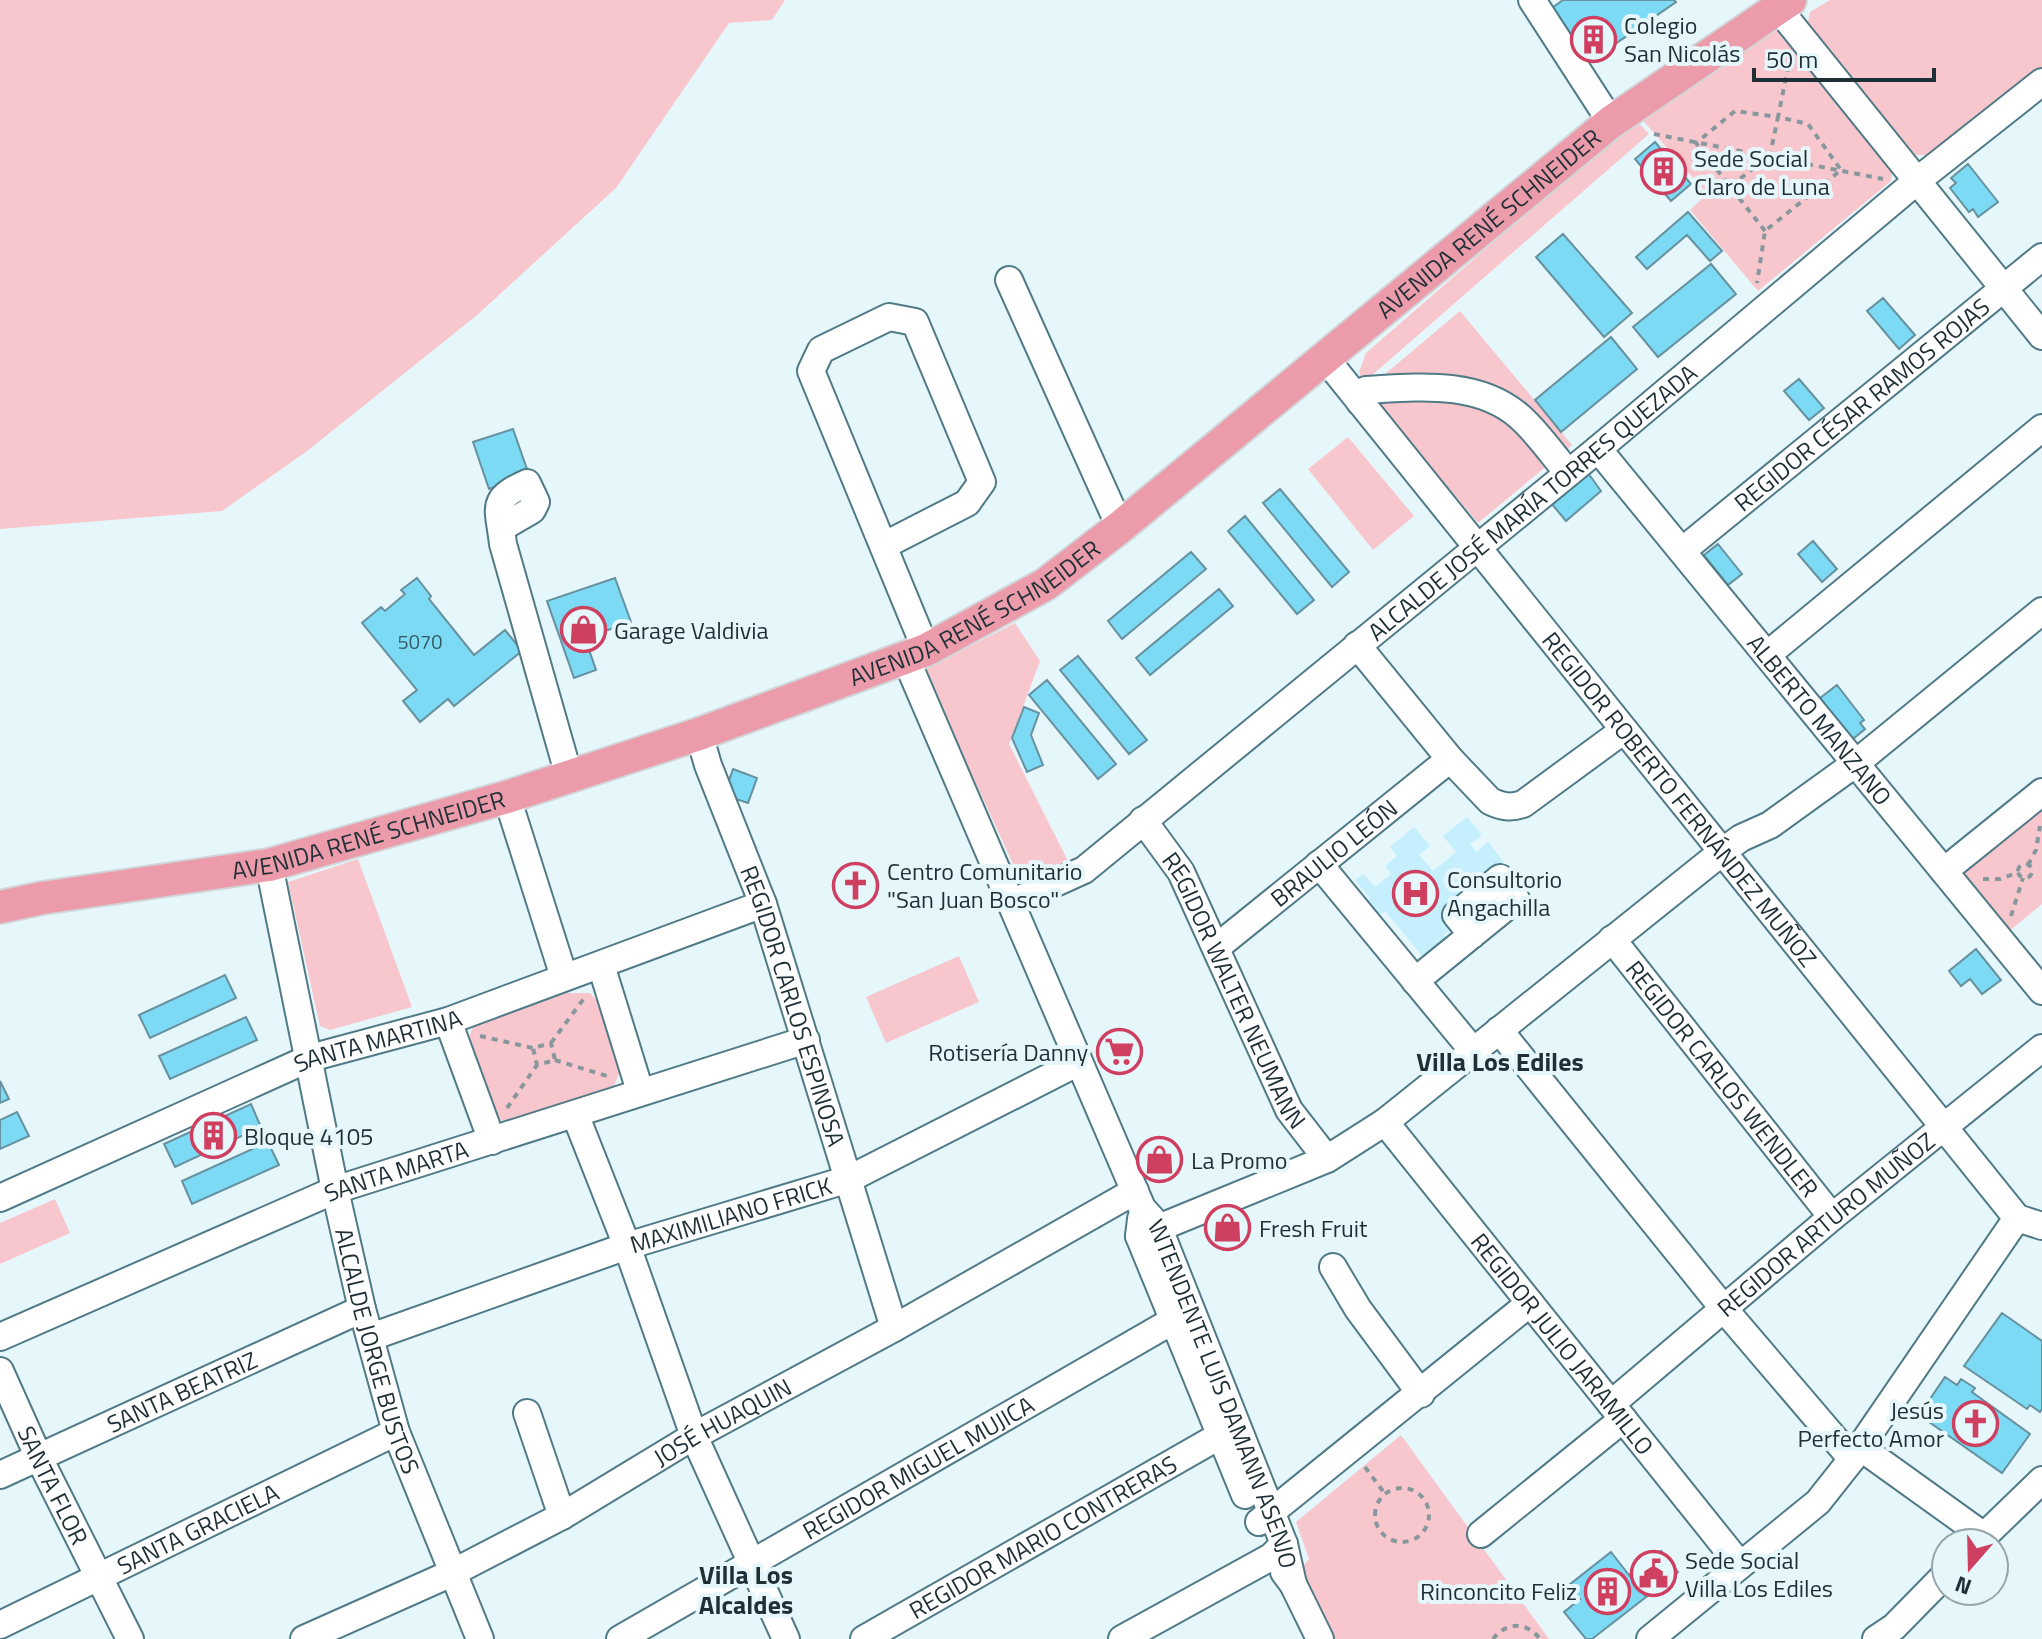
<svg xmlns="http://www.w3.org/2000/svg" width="2042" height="1639" font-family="'Titillium Web',sans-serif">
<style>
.built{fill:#c5effd}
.green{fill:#f8c7cd}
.building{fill:#7cdaf5;stroke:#67919e;stroke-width:2}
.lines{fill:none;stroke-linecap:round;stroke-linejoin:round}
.minor-casing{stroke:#517a87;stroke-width:30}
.major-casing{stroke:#d2d5d7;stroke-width:36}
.path{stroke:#87989d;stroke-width:4;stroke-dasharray:6 6;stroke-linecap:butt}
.minor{stroke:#fff;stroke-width:26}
.major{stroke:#eb9baa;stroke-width:32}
.labels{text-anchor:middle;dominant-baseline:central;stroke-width:8;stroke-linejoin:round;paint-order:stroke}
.number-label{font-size:20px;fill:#365a65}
.poi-label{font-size:24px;fill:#1e2f35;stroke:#e6f7fc;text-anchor:start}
.street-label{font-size:24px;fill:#1e2f35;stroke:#e6f7fc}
.neighbourhood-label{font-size:26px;font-weight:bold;fill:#1e2f35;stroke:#e6f7fc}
</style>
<rect width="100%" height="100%" fill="#e6f7fc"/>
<path class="built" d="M1467,817L1482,835L1470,844L1476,852L1488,842L1504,862L1442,913L1453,927L1444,935L1451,944L1428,963L1385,911L1378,916L1366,902L1370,898L1355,880L1363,874L1375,887L1391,874L1385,866L1397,856L1390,847L1414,827L1430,846L1419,855L1433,871L1456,852L1443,836Z"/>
<path class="green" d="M0,0H785L772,20L729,23L616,188L476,316L307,451L222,511L0,529Z
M1830,0H2042V72L1930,155H1913L1807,27L1810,12Z
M1765,25L1787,33L1893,164L1891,181L1758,291L1690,210L1707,194L1640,117Z
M1635,119L1649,134L1363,383L1359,372L1366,353Z
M1460,311L1572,445L1478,523L1366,390Z
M1348,437L1414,516L1373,550L1308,469Z
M1015,623L1040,661L1009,744L1068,861L1030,879L1018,875L924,670Z
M2042,805V904L2002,937L1955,878Z
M358,859L412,1007L330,1030L320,1026L288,882Z
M959,956L979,1002L886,1043L866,997Z
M566,993H590L600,1004L621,1069L613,1088L506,1123L492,1114L468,1039L473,1027Z
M55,1199L70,1233L0,1264V1223Z
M1401,1435L1549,1639H1327L1293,1578L1309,1559L1296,1522Z"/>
<path class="building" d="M1563,0H1674L1676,2L1583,66L1545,13Z
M1655,142L1691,184L1671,201L1635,159Z
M1968,164L1998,202L1978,217L1973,209L1969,212L1950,188L1956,183L1951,178Z
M1688,212L1722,251L1710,261L1687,235L1647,269L1636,257Z
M1563,234L1632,313L1604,337L1536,257Z
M1711,264L1736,294L1658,357L1633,327Z
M1883,298L1915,335L1899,349L1867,311Z
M1611,337L1637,369L1561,432L1535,400Z
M1799,379L1824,408L1809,420L1784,391Z
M513,429L529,475L489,489L473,442Z
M1588,473L1601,491L1566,521L1551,503Z
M1280,489L1349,572L1332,587L1263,503Z
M1245,516L1314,600L1297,614L1228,531Z
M1813,541L1837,569L1822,582L1798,554Z
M1718,544L1742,574L1728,585L1704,555Z
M1191,552L1206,569L1122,639L1108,621Z
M417,578L431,596L429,599L474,655L505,630L522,651L454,706L448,699L420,722L403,701L417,690L362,623L381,607L385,611L405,594L401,590Z
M615,578L631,622L585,638L596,670L574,678L547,601Z
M1219,589L1233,606L1150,675L1136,658Z
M1078,656L1147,740L1129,754L1060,670Z
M1047,680L1116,764L1098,779L1029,695Z
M1837,685L1864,720L1860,723L1865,729L1848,743L1815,702Z
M1024,707L1039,713L1031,735L1043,765L1027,772L1012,738Z
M733,769L757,778L748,803L724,795Z
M1976,949L2001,980L1982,994L1970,979L1961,986L1949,971Z
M225,975L236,998L150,1038L139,1015Z
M246,1017L257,1040L170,1079L159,1056Z
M0,1081L9,1099L0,1103Z
M251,1104L261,1127L175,1167L164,1144Z
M17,1112L29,1136L0,1149V1120Z
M268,1142L279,1165L192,1204L182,1181Z
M2002,1313L2042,1341V1409L2040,1412L2030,1405L2027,1409L1964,1366Z
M1945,1377L1957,1385L1961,1379L1975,1388L1972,1392L2030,1434L2002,1473L1919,1415Z
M1661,1551L1678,1572L1646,1597L1629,1575Z
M1611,1552L1646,1597L1592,1639H1586L1564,1612L1580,1599L1569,1585Z"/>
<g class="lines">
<defs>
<g id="minor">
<path d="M1532,0L1611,122"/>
<path d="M1777,7L2042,336"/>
<path d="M1009,280L1120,527"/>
<path id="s1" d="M1325,358L2017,1218L2042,1226"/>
<path d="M1360,402L1366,390C1418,387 1478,380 1520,417C1538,433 1553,455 1568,473"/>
<path id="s2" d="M1598,449L2042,991"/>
<path d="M501,528L532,510L536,502L527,483C489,500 499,507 503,544L569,776"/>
<path d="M883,546L967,503L982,482L915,322L889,317L821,350L811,371L926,650"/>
<path id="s3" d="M1682,551L2042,257"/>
<path d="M1357,645L1450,759L1490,801C1502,807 1511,808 1523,804L1624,730"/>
<path d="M1767,655L2042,428"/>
<path id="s4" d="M906,659L1142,1208L1158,1226L1284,1544L1293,1584"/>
<path id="s5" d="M699,734L708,765L763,904L894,1328"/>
<path d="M507,797L564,977"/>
<path id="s6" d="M1143,820L1181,872L1289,1110L1327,1159"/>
<path d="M1319,864L1474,1052"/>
<path id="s7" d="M269,865L335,1190L362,1309L396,1432L480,1639"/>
<path d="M1944,871L2042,792"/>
<path id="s8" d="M1011,903L1084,870L1598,449L1918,180L2042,82"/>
<path id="s9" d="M1612,939L1832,1217"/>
<path id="s10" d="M1217,947L1450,759"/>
<path d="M601,965L640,1091"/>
<path d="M1415,981L1516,899L1500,878L1456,915L1472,935"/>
<path d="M448,1021L492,1141"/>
<path d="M1499,1030L1724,1309L1852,1459"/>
<path d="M575,1114L627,1246L694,1436L786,1639"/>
<path id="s11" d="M1385,1122L1740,1565"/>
<path id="s12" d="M0,1198L310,1058L448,1021L763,904"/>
<path d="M1141,1219L1139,1236L1245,1495"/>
<path d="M1139,1236L1327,1159L1385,1122L1722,852L1741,838L1770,825L1856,763L2042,611"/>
<path d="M1333,1267L1358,1309L1421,1394"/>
<path id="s13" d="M0,1337L335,1190L806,1040"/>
<path id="s14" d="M371,1337L627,1246L849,1179L1079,1062"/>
<path id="s15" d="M0,1371L39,1458L130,1639"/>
<path id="s16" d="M1611,1404L1832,1217L2042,1048"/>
<path d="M527,1413L562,1516"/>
<path d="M1860,1447L1984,1536"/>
<path id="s17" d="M0,1475L362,1309"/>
<path d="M1259,1522L1530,1303"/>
<path d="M1481,1534L1623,1419"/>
<path d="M1977,1543L2042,1480"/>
<path d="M1284,1572L1293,1584L1320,1639"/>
<path id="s18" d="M0,1625L396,1432"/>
<path id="s19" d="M304,1639L452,1573L562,1516L694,1436L894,1328L1135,1191"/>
<path id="s20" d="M620,1639L1174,1320"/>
<path id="s21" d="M864,1639L1221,1435"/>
<path d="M1122,1639L1271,1557L1284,1544"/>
<path d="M1650,1639L1818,1502L1852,1459L2017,1218"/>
<path d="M1876,1639L1894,1627L1946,1574"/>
</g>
<g id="major">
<path id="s22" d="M0,907L42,898L269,865L507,797L699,734L926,650L1046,584L1120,527L1611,122L1790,0"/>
</g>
</defs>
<use href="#minor" class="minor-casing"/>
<use href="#major" class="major-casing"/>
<path class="path" d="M1654,134L1883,179
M1731,186L1770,155L1778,117L1808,124L1841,170L1765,231L1757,283
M1765,231L1696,143L1735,111L1778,117L1789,63
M2018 871a7 7 0 1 1 14 0a7 7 0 1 1-14 0Z
M2028,865L2036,850L2040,826
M1983,879H2000L2019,872
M2011,916L2023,878
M480,1036L533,1048
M551,1043L585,997
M555,1060L607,1076
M507,1108L537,1065L555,1060L551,1043L533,1048L537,1065
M1365,1467L1385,1494
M1375 1515a27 27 0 1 1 54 0a27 27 0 1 1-54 0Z
M1493,1639C1506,1622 1526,1621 1540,1639"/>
<use href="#minor" class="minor"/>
<use href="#major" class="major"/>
</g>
<defs>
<symbol id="building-ring" viewBox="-11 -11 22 22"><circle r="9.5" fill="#e6f7fc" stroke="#cf3f60" stroke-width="1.5"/><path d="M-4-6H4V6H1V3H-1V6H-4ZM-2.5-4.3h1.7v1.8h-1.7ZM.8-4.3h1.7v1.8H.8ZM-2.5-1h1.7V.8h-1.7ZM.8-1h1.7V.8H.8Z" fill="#cf3f60"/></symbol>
<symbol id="shop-ring" viewBox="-11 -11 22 22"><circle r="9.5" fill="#e6f7fc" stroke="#cf3f60" stroke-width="1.5"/><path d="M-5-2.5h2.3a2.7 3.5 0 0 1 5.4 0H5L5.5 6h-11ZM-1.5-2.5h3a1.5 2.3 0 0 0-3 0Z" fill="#cf3f60"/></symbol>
<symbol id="church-ring" viewBox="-11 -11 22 22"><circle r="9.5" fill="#e6f7fc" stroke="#cf3f60" stroke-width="1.5"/><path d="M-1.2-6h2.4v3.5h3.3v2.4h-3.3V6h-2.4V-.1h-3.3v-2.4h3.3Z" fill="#cf3f60"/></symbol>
<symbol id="hospital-ring" viewBox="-11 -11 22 22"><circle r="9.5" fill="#e6f7fc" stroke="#cf3f60" stroke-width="1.5"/><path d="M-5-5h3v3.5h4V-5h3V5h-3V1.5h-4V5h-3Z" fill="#cf3f60"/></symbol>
<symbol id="supermarket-ring" viewBox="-11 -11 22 22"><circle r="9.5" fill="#e6f7fc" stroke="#cf3f60" stroke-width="1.5"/><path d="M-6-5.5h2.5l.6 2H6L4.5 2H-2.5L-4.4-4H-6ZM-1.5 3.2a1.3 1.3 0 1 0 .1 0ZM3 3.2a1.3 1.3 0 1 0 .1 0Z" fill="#cf3f60"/></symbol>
<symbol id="civic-ring" viewBox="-11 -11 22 22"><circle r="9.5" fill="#e6f7fc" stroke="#cf3f60" stroke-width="1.5"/><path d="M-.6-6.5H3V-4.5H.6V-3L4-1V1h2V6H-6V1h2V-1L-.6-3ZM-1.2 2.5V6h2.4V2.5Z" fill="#cf3f60"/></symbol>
</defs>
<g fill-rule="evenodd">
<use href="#building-ring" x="1568" y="14" width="51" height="51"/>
<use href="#building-ring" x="1638" y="146" width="51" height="51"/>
<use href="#shop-ring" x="558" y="604" width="51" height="51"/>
<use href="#church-ring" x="830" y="860" width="51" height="51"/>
<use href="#hospital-ring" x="1390" y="868" width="51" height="51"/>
<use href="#supermarket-ring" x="1094" y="1026" width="51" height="51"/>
<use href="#building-ring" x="188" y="1110" width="51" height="51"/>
<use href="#shop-ring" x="1134" y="1134" width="51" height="51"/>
<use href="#shop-ring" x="1202" y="1202" width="51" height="51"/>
<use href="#church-ring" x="1950" y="1398" width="51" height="51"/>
<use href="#civic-ring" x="1628" y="1548" width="51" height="51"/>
<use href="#building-ring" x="1582" y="1566" width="51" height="51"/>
</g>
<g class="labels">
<g class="number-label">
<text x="420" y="641">5070</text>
</g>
<g class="poi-label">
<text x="1624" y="25">Colegio<tspan x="1624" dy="28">San Nicolás</tspan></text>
<text x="1694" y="158">Sede Social<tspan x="1694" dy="28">Claro de Luna</tspan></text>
<text x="614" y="630">Garage Valdivia</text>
<text x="887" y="871">Centro Comunitario<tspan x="887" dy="28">"San Juan Bosco"</tspan></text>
<text x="1447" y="879">Consultorio<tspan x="1447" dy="28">Angachilla</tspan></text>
<text x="1088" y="1052" text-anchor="end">Rotisería Danny</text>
<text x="244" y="1136">Bloque 4105</text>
<text x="1191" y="1160">La Promo</text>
<text x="1259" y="1228">Fresh Fruit</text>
<text x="1944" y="1410" text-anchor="end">Jesús<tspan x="1944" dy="28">Perfecto Amor</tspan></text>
<text x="1685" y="1560">Sede Social<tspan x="1685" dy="28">Villa Los Ediles</tspan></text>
<text x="1577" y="1591" text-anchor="end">Rinconcito Feliz</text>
</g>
<g class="street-label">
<text stroke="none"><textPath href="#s22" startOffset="1672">AVENIDA RENÉ SCHNEIDER</textPath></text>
<text stroke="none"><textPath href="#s3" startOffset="232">REGIDOR CÉSAR RAMOS ROJAS</textPath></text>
<text stroke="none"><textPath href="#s8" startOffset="660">ALCALDE JOSÉ MARÍA TORRES QUEZADA</textPath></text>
<text stroke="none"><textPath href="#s22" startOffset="1024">AVENIDA RENÉ SCHNEIDER</textPath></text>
<text stroke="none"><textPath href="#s2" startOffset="350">ALBERTO MANZANO</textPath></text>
<text stroke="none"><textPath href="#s1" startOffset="566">REGIDOR ROBERTO FERNÁNDEZ MUÑOZ</textPath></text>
<text stroke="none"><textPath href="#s22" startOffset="376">AVENIDA RENÉ SCHNEIDER</textPath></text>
<text stroke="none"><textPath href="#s10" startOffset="150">BRAULIO LEÓN</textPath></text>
<text stroke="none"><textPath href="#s6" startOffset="194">REGIDOR WALTER NEUMANN</textPath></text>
<text stroke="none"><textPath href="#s5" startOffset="288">REGIDOR CARLOS ESPINOSA</textPath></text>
<text stroke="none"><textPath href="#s12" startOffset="410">SANTA MARTINA</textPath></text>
<text stroke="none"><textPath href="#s9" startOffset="178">REGIDOR CARLOS WENDLER</textPath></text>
<text stroke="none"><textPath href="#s13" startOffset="430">SANTA MARTA</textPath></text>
<text stroke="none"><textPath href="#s14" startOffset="380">MAXIMILIANO FRICK</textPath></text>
<text stroke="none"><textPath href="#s16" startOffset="280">REGIDOR ARTURO MUÑOZ</textPath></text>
<text stroke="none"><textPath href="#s11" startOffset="284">REGIDOR JULIO JARAMILLO</textPath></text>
<text stroke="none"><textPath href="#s7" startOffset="498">ALCALDE JORGE BUSTOS</textPath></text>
<text stroke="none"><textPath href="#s17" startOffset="200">SANTA BEATRIZ</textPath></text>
<text stroke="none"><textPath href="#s4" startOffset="802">INTENDENTE LUIS DAMANN ASENJO</textPath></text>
<text stroke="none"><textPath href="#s19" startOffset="472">JOSÉ HUAQUIN</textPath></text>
<text stroke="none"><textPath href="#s20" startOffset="344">REGIDOR MIGUEL MUJICA</textPath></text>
<text stroke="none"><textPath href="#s15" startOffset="126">SANTA FLOR</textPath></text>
<text stroke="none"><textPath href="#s18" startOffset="220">SANTA GRACIELA</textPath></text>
<text stroke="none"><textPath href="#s21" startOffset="206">REGIDOR MARIO CONTRERAS</textPath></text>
</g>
<g class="neighbourhood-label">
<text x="1500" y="1061">Villa Los Ediles</text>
<text x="746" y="1574">Villa Los<tspan x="746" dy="30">Alcaldes</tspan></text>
</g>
</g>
<g transform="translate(1970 1567) rotate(200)"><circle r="38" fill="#e6f7fc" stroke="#96a7ac" stroke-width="2"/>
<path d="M0-6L14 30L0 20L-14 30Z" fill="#cf3f60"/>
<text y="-12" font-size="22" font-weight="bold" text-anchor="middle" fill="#1e2f35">N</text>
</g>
<path d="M1754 68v12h180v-12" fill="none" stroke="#1e2f35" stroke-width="4"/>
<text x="1766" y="68" font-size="24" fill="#1e2f35" stroke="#e6f7fc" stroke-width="6" paint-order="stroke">50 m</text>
</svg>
